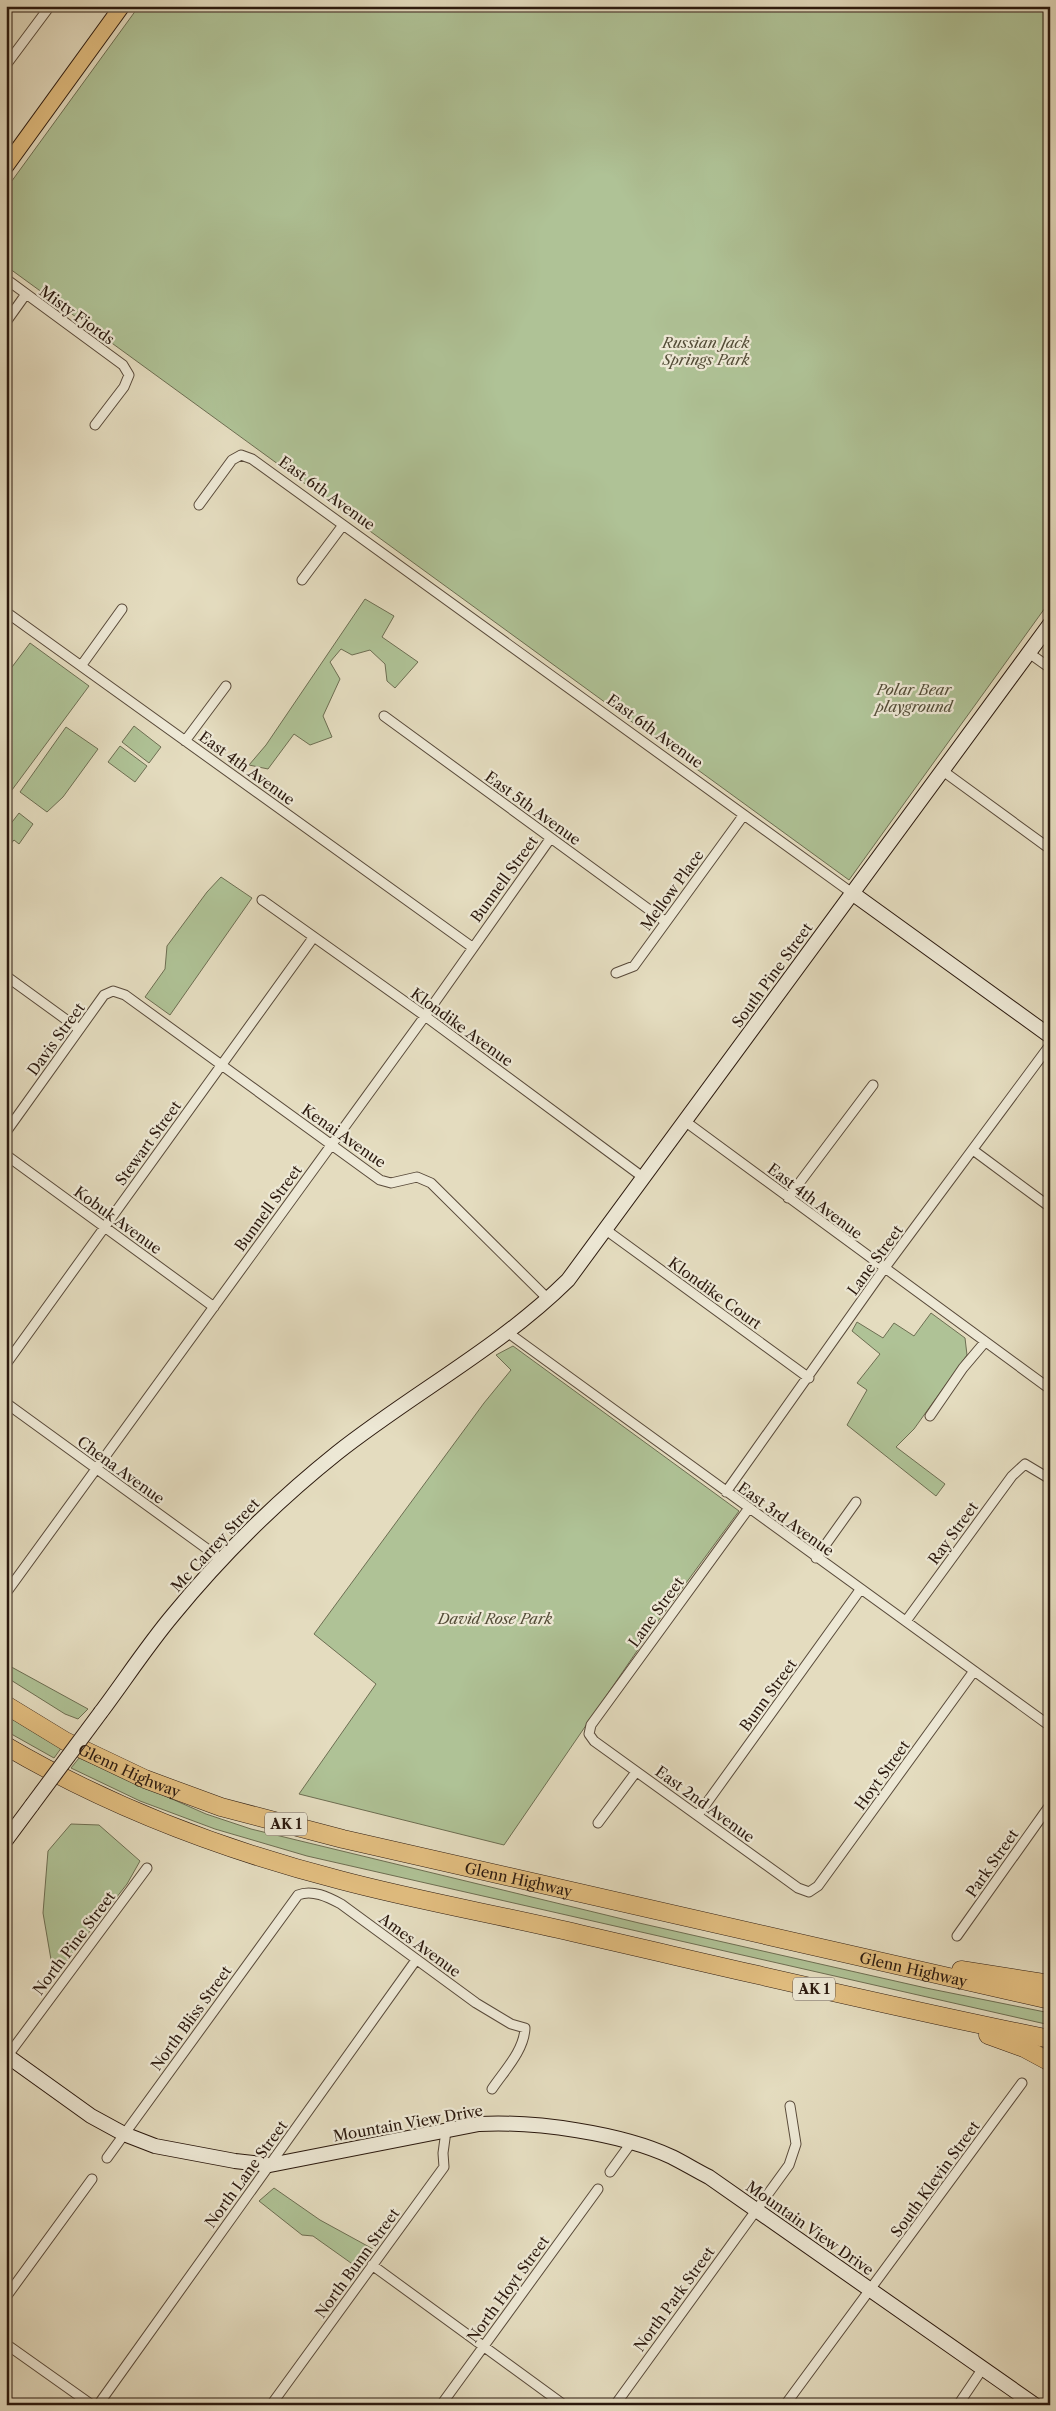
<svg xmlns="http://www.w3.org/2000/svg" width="1056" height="2411" font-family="'Libre Caslon Text',serif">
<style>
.green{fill:#afc296;stroke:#6d6e52}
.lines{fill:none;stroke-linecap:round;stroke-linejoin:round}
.street-casing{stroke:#594a3a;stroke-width:11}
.secondary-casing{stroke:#2b190e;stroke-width:16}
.primary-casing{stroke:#2b190e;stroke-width:17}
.highway-casing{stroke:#2b190e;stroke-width:19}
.street{stroke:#ede8d5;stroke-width:9}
.secondary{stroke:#ede8d5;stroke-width:14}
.primary{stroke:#e2be80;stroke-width:15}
.highway{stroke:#e2be80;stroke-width:18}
.secondary-bridge-casing{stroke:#2b190e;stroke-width:16;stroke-linecap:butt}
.secondary-bridge{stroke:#ede8d5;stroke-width:14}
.labels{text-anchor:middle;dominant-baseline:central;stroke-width:4.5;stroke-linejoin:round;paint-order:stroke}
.shield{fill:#ede8d5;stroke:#65574a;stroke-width:1}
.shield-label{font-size:14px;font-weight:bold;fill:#2b190e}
.street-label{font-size:15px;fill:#2b190e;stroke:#ede8d5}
.park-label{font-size:15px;font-style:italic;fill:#534c37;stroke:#ede8d5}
</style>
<rect width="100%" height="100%" fill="#e4dcbf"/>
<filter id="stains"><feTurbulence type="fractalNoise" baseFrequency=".004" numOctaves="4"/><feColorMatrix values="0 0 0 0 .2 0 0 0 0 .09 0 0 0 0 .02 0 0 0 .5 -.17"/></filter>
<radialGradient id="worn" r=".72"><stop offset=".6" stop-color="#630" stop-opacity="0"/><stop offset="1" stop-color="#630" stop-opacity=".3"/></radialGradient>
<path class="green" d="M139,6H1050V601L849,880L6,266V189Z
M365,599L394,616L382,637L418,662L395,688L387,681L385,664L370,650L352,655L341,649L330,662L340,679L323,716L332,737L310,745L294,734L268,769L249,765L266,745Z
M30,643L89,686L6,798V675Z
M134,726L161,747L149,763L122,742Z
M66,727L98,749L63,797L47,812L20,792Z
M120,746L147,766L135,782L108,762Z
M19,813L33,824L19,844L14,840L8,847L6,846V830Z
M221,877L252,898L170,1015L145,997L165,969L167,946L207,892Z
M931,1313L965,1338L967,1355L914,1429L896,1447L945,1484L936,1496L847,1425L867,1390L857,1383L880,1354L852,1331L857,1322L883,1338L894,1323L914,1336Z
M513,1346L739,1511L650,1632L504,1845L299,1794L376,1684L314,1634L484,1403L511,1370L496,1355Z
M6,1664L88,1709L78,1719L65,1714L6,1677Z
M6,1713L62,1747L54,1758L6,1731Z
M79,1758L206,1814L251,1829L639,1923L926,1988L1050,2013V2025L307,1856L215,1829L140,1801L71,1768Z
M71,1824L99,1825L140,1861L127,1884L54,1977L43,1913L48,1851Z
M274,2188L320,2220L373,2249L358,2268L313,2236L302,2235L259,2201Z"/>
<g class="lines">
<defs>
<path id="street" d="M6,65L50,6
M6,279L123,365L129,375L124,387L95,425
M6,322L26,294
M199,505L232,460L241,455L252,459L852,893
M302,580L343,525
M6,612L472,947
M1029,653L1050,668
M81,666L122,609
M384,716L666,922
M185,741L226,686
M943,771L1050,849
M262,900L425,1016L644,1178
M616,973L634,966L743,816
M6,976L79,1029
M686,1122L1050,1389
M6,1132L104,995L113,991L125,995L380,1180L391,1183L417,1177L431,1183L548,1299
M973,1150L1050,1207
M6,1155L214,1307
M788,1198L873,1085
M606,1230L809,1378
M507,1332L1050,1726
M6,1364L313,938
M6,1403L221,1559
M930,1416L963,1368L985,1342
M726,1492L884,1269L1050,1045
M749,1508L591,1725L589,1734L594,1741L798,1888L809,1892L818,1886L974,1671
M816,1558L856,1502
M6,1593L425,1016L550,839
M906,1621L1012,1476L1025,1464L1050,1479
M698,1815L860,1590
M598,1823L636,1772
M957,1936L1050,1805
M6,2058L147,1868
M107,2158L298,1895C312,1889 328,1897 341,1904L476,2003L511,2024L525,2028C524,2051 504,2071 492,2089
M610,2172L631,2143
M372,2265L564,2405
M6,2297L92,2179
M6,2344L92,2405
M98,2405L416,1960
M271,2405L444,2167L443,2153L446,2131
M441,2405L598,2189
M615,2405L789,2165L796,2144L790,2106
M785,2405L1022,2083
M958,2405L983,2368"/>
<path id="secondary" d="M852,893L1050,1036
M101,1712C125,1680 147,1646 173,1615C222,1555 277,1501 337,1453C413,1393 499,1348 568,1280L1050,624
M6,1840L32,1805
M6,2055L91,2116L124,2134L155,2146L235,2161L270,2165L479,2124C535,2121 621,2133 672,2157C684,2163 697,2171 709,2177L1035,2405"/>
<path id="primary" d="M6,166L122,6"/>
<g id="highway">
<path id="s1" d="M6,1705L65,1741L145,1779L221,1807L343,1839L1050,2000"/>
<path d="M6,1746C110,1807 223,1850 340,1880C419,1901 500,1915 580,1934C737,1970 892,2007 1050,2039"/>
<path d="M961,1970L1050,1984"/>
<path d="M988,2035L1024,2048L1050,2062"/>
</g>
</defs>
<use href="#street" class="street-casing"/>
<use href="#secondary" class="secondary-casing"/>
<use href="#primary" class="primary-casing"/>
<use href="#highway" class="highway-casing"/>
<use href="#street" class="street"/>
<use href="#secondary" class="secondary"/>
<use href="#primary" class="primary"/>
<use href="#highway" class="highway"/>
<defs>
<path id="secondary-bridge" d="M32,1805L101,1712"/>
</defs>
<use href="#secondary-bridge" class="secondary-bridge-casing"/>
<use href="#secondary-bridge" class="secondary-bridge"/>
</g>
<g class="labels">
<g class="shield">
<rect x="265" y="1812.5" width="42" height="23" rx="4"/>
<rect x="793" y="1977.5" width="42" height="23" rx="4"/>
</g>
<g class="shield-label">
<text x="286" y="1824">AK 1</text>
<text x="814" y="1989">AK 1</text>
</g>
<g class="street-label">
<text transform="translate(77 315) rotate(36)">Misty Fjords</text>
<text transform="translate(327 493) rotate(36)">East 6th Avenue</text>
<text transform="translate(655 731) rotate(36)">East 6th Avenue</text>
<text transform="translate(247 768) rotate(36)">East 4th Avenue</text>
<text transform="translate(533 808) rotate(36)">East 5th Avenue</text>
<text transform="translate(504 879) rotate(-54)">Bunnell Street</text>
<text transform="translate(672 890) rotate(-54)">Mellow Place</text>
<text transform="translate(772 975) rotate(-54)">South Pine Street</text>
<text transform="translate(462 1027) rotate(36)">Klondike Avenue</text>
<text transform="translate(56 1039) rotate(-54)">Davis Street</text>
<text transform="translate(344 1136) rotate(35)">Kenai Avenue</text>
<text transform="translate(148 1143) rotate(-54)">Stewart Street</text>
<text transform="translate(815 1201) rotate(37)">East 4th Avenue</text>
<text transform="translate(268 1208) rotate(-54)">Bunnell Street</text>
<text transform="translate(118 1220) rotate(36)">Kobuk Avenue</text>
<text transform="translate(875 1260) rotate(-54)">Lane Street</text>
<text transform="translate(715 1293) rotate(36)">Klondike Court</text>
<text transform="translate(121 1470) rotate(36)">Chena Avenue</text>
<text transform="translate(786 1519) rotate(36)">East 3rd Avenue</text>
<text transform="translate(953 1533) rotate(-54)">Ray Street</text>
<text transform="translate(215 1545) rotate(-47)">Mc Carrey Street</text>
<text transform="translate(656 1612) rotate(-54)">Lane Street</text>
<text transform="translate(768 1695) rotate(-54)">Bunn Street</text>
<text stroke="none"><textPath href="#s1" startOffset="140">Glenn Highway</textPath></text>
<text transform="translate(882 1775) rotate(-54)">Hoyt Street</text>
<text transform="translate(705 1804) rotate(36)">East 2nd Avenue</text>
<text transform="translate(992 1863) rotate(-55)">Park Street</text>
<text stroke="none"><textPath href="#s1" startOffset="545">Glenn Highway</textPath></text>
<text transform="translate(74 1943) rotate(-53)">North Pine Street</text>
<text transform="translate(420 1945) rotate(36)">Ames Avenue</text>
<text stroke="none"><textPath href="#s1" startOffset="950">Glenn Highway</textPath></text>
<text transform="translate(191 2018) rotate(-54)">North Bliss Street</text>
<text transform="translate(408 2123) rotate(-10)">Mountain View Drive</text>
<text transform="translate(246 2174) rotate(-54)">North Lane Street</text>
<text transform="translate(935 2179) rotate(-54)">South Klevin Street</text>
<text transform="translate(810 2228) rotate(35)">Mountain View Drive</text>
<text transform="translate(357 2263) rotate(-54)">North Bunn Street</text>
<text transform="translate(508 2289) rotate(-54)">North Hoyt Street</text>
<text transform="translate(674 2299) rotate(-54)">North Park Street</text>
</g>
<g class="park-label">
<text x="706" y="342">Russian Jack<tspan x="706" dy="17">Springs Park</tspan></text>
<text x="914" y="689">Polar Bear<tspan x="914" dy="17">playground</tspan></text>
<text x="495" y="1618">David Rose Park</text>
</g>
</g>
<rect width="1056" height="2411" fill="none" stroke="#e4dcbf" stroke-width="25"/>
<rect x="8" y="8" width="1041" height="2396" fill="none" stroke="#2b190e" stroke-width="2.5"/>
<rect x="12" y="12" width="1031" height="2386" fill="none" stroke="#2b190e"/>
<rect width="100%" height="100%" filter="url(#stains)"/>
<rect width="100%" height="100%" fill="url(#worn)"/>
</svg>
